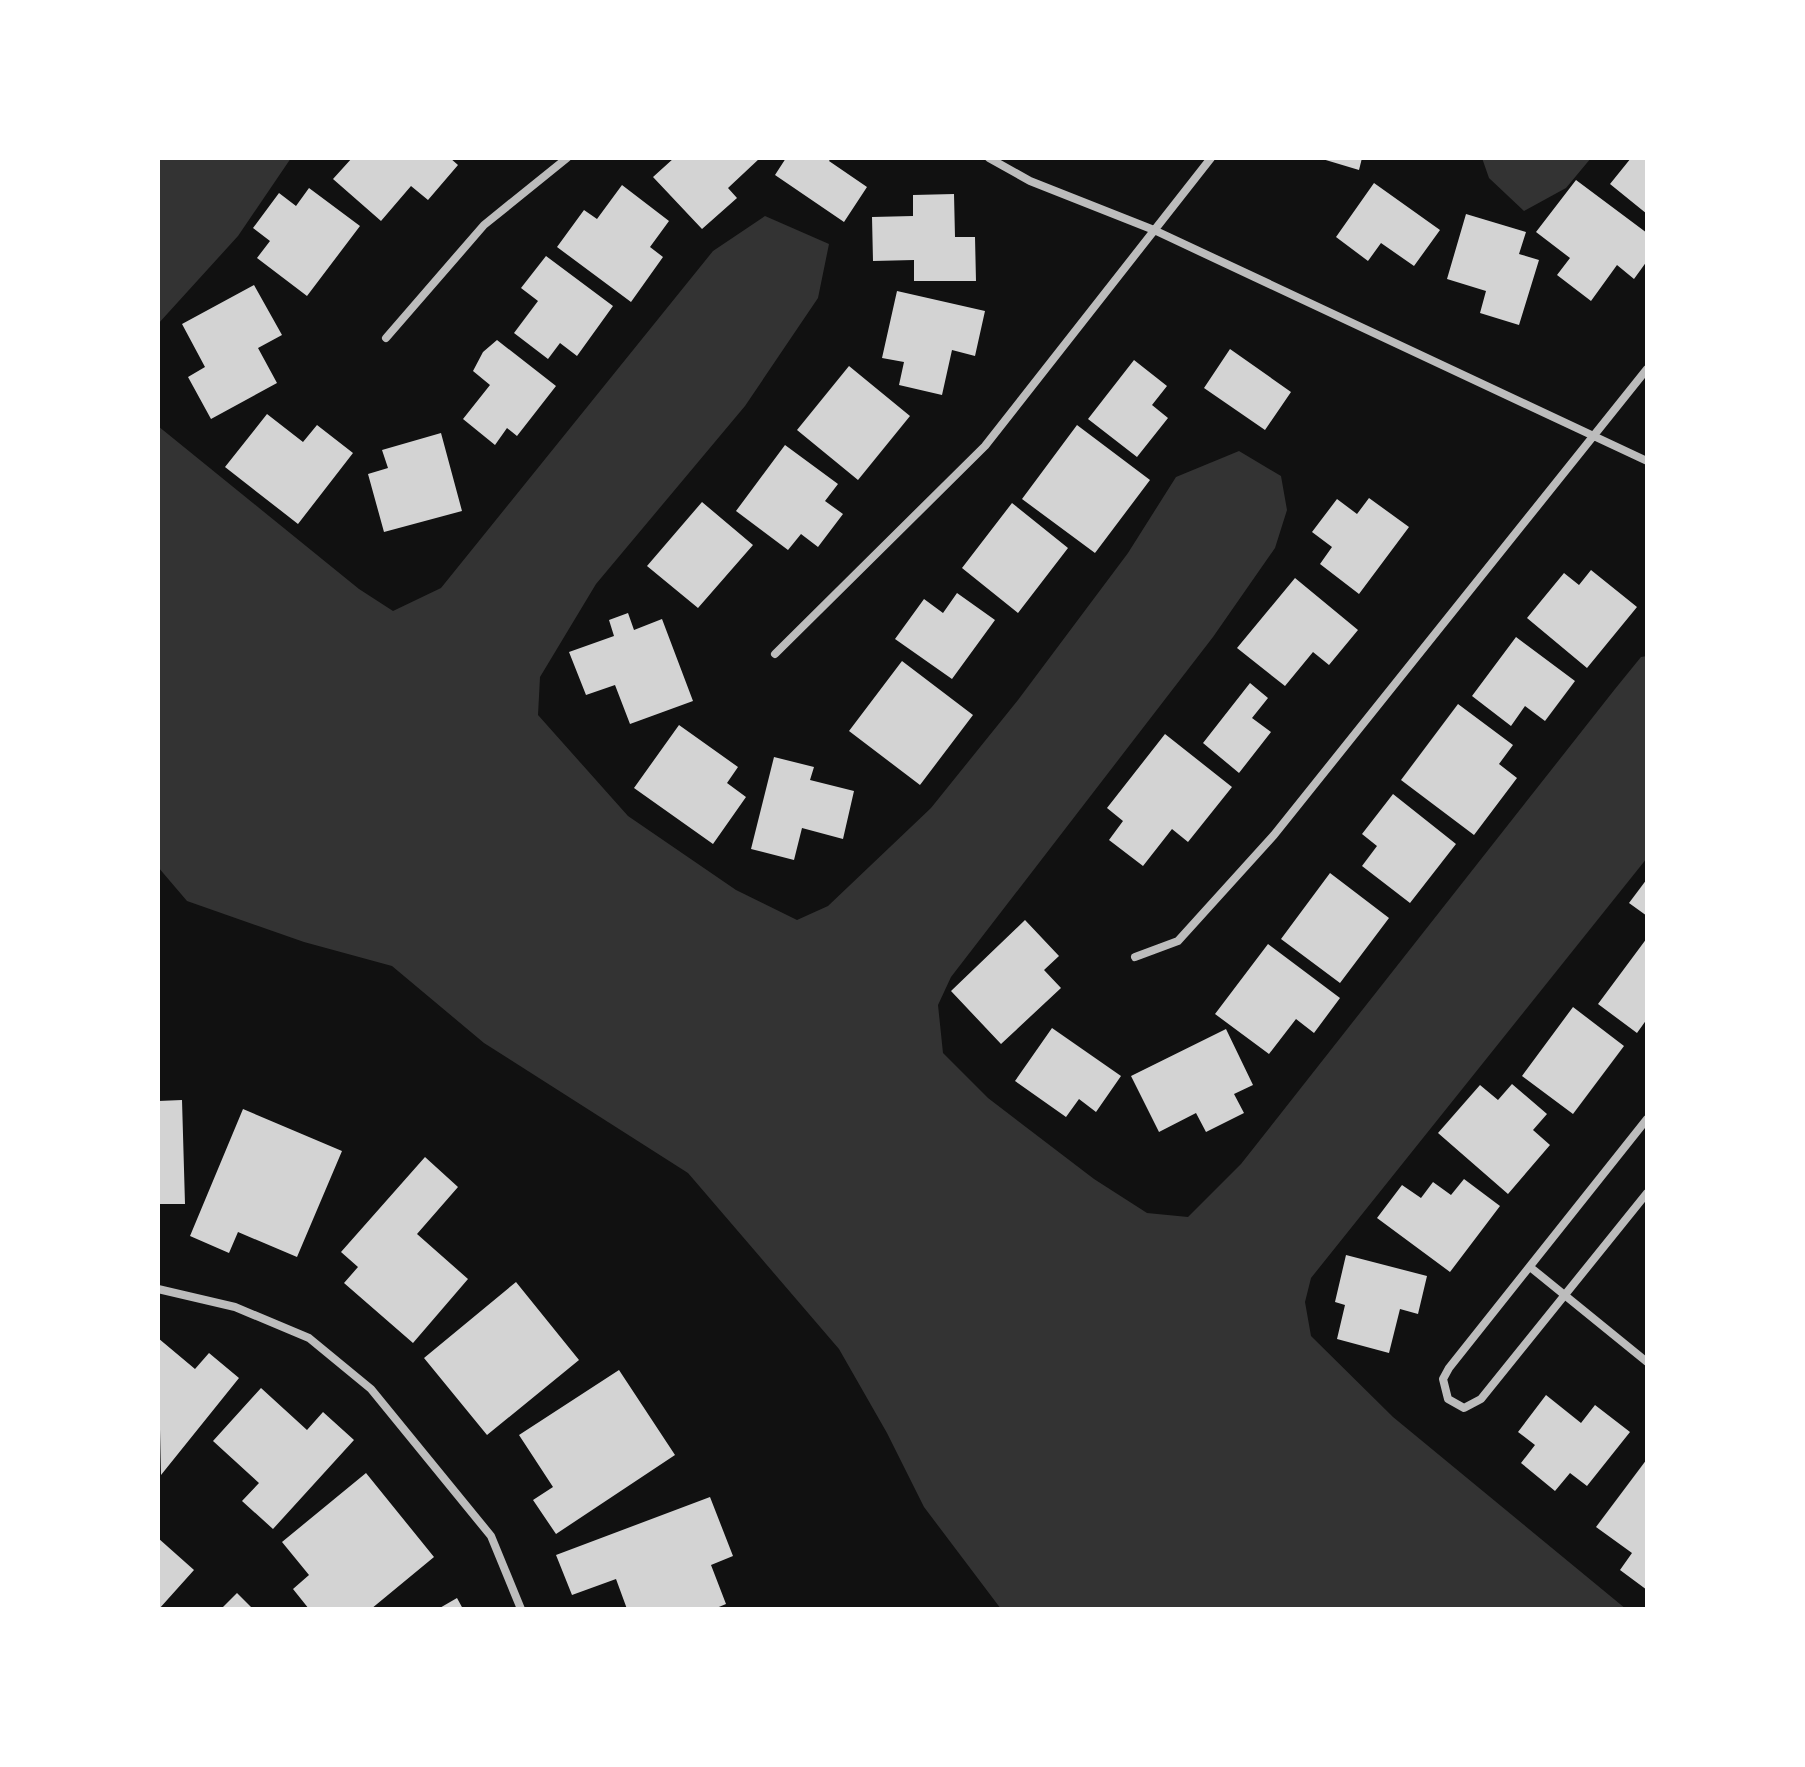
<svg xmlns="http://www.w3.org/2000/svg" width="1805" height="1767" font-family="Signika,sans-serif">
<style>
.water{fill:#333}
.building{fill:#d3d3d3}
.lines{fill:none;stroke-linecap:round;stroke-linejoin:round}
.minor{stroke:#bcbcbc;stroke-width:8}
</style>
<rect width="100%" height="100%" fill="#111"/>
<path class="water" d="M158,158H291L238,236L158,324Z
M1482,158H1591L1566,188L1524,211L1489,178Z
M765,216L829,244L818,298L745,406L596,584L540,677L538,715L628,816L736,890L797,920L828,906L931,808L1018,700L1128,553L1176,477L1239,451L1281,476L1287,510L1275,548L1213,637L951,977L938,1005L943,1053L988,1098L1094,1179L1147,1213L1188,1217L1241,1164L1615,689L1641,657L1647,656V858L1311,1278L1305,1302L1311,1336L1393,1417L1626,1609H1001L924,1507L887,1433L839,1349L688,1173L484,1043L392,966L304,942L187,901L158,867V426L359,589L393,611L441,588L713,251Z"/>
<path class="building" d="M352,158H450L458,165L428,200L411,186L381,221L333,179Z
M674,158H760L728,188L737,198L702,229L653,177Z
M786,158H831L829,161L867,187L844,222L775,175Z
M1319,158H1362L1359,170Z
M1631,158H1647V214L1610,184Z
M1576,180L1647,233V261L1634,279L1617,265L1591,301L1557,275L1570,258L1536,232Z
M1374,183L1440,230L1414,266L1381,243L1368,261L1336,237Z
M622,185L669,221L650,247L663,257L631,302L557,247L584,210L597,219Z
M309,188L360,226L307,296L257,258L270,241L253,228L279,193L296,206Z
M954,194L955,237H975L976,281H914V260L873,261L872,217L913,216V195Z
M1466,214L1526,232L1519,254L1539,260L1519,325L1480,313L1486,291L1447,279Z
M546,256L613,306L577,356L560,343L548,359L514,333L538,301L521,288Z
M254,285L282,335L258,348L277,383L211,419L188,377L205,367L182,324Z
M897,291L985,311L975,356L952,350L942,395L899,385L904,362L882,358Z
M497,340L556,386L517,436L507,428L495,445L463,419L490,385L473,371L483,352Z
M1230,349L1291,392L1265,430L1204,388Z
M1134,360L1167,386L1152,405L1168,418L1137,457L1088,419Z
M849,366L910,416L858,480L797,430Z
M267,414L303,442L317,425L353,453L298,524L225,467Z
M1077,425L1150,480L1095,553L1022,499Z
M441,433L462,511L384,532L368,474L388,468L382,450Z
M785,445L838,484L825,501L843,514L818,547L801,534L788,550L736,511Z
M1369,498L1409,527L1359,594L1320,564L1332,547L1312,532L1337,499L1357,514Z
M702,502L753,545L698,608L647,566Z
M1012,503L1068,548L1018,613L962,568Z
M1591,570L1637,607L1587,668L1527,618L1564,573L1579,585Z
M1295,578L1358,630L1329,665L1313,652L1285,686L1237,648Z
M957,593L995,620L952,679L895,639L924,599L943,613Z
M628,613L634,630L662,619L693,701L630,724L615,685L586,695L569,652L614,636L609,620Z
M1516,637L1575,681L1545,721L1525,706L1511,726L1472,696Z
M902,661L973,715L920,785L849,731Z
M1250,683L1268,698L1252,718L1271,732L1239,773L1203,743Z
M1458,704L1513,745L1499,764L1517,778L1474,835L1401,780Z
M679,725L738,767L727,783L746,797L713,844L634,788Z
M1165,734L1232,787L1188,842L1172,829L1143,866L1109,840L1123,821L1107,808Z
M774,757L814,767L810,780L854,791L843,839L802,828L794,860L751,849Z
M1393,794L1456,844L1410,903L1362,866L1377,846L1362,834Z
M1330,873L1389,918L1340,983L1281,939Z
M1647,879V916L1629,903Z
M1025,920L1059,956L1044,970L1061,988L1001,1044L951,991Z
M1647,938V1019L1637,1033L1598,1004Z
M1268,944L1340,998L1314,1033L1296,1019L1269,1054L1215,1014Z
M1573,1007L1624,1046L1573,1114L1522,1076Z
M1052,1028L1121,1076L1096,1112L1079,1099L1066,1117L1015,1081Z
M1226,1029L1253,1085L1234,1094L1244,1113L1206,1132L1196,1113L1159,1132L1131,1076Z
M1512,1084L1547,1114L1533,1130L1550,1145L1508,1194L1438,1133L1480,1085L1498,1100Z
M182,1100L185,1204H158V1101Z
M243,1109L342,1151L297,1257L238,1232L229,1253L190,1236Z
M425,1157L458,1187L417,1234L468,1279L413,1343L344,1283L358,1267L341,1252Z
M1464,1179L1500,1206L1450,1272L1377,1218L1402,1185L1421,1198L1433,1182L1451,1195Z
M1346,1255L1427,1276L1418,1314L1400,1309L1389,1353L1337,1339L1345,1305L1335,1302Z
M516,1282L579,1360L487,1435L424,1358Z
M158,1338L195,1369L209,1353L239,1378L161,1475Z
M619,1370L675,1455L556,1534L533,1500L553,1487L519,1435Z
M261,1388L307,1430L323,1412L354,1440L273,1529L242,1501L259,1483L213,1441Z
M1546,1395L1581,1423L1595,1405L1630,1432L1587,1486L1570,1473L1555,1491L1521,1463L1535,1445L1518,1432Z
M1647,1459V1590L1620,1570L1632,1553L1596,1527Z
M366,1473L434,1557L371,1609H309L293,1589L309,1575L282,1542Z
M710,1497L733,1556L711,1565L726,1604L714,1609H627L616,1579L572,1595L556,1555Z
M158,1538L194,1570L159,1609H158Z
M237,1593L253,1609H221Z
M457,1598L463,1609H438Z"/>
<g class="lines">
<path class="minor" d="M989,158L1030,181L1154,230L1647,461
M386,338L484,225L567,158
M775,654L985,446L1211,158
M1135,957L1178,941L1274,835L1647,369
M1647,1119L1449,1368L1443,1379L1448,1399L1464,1408L1481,1399L1647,1193
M1530,1267L1647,1362
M158,1289L235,1307L309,1338L371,1389L491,1536L521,1609"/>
</g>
<rect width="1805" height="1767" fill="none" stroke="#ffffff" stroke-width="320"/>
</svg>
